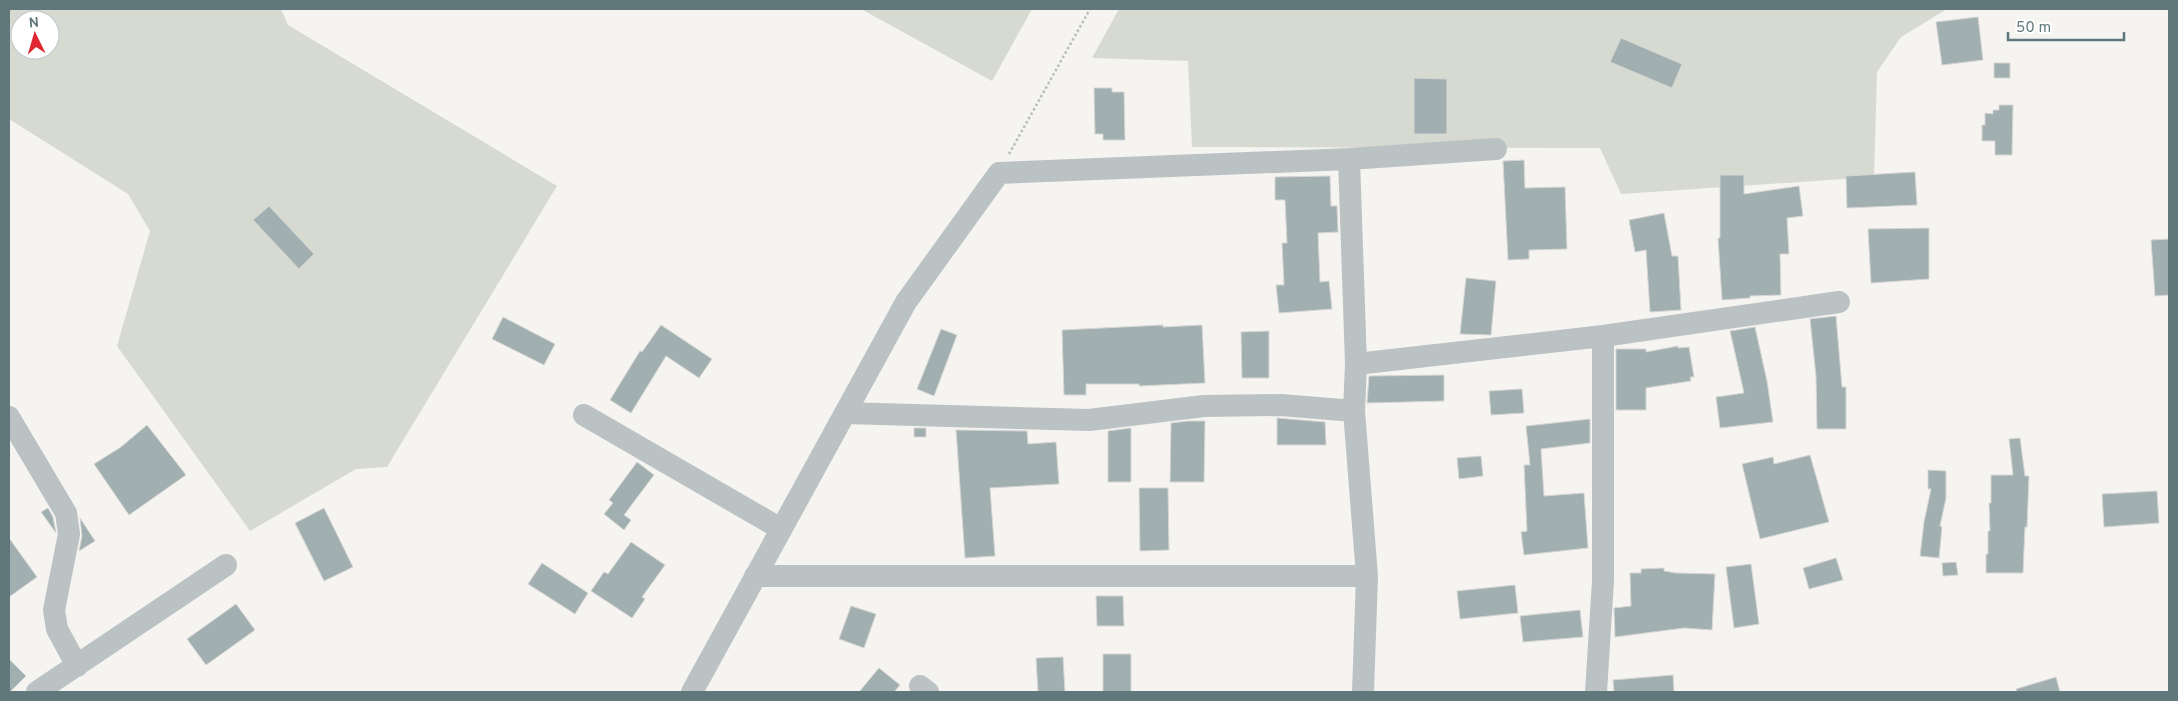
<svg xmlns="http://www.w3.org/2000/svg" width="2178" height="701" font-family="Overpass,sans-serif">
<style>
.green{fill:#d6dad0;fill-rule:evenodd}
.building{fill:#a2afb1;stroke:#d6d6d4}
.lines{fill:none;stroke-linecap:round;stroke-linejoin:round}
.path{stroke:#b8bcbd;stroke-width:2.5;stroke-dasharray:2.5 2.5;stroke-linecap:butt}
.minor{stroke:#bbc2c4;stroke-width:22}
</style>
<rect width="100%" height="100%" fill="#f5f4f1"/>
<path class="green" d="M9,9H281L288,25L557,186L387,467L356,469L250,531L117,346L150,231L128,194L9,119ZM20,20H50V50H20Z
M861,9H1032L992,81Z
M1119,9H1947L1901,37L1877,72L1874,177L1621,194L1600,148L1192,147L1188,61L1092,58Z"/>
<path class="building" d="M1978,17L1983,60L1942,65L1936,22Z
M1621,38L1682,64L1672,88L1610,62Z
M1994,63H2010V78H1994Z
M1414,78L1447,79V134H1414Z
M1094,88H1112V92H1124L1125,140H1103V134H1095Z
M1999,105H2013L2012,155H1995V141H1982V125H1985V113L1993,114V110H1999Z
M1524,160L1525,188L1565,187L1567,249L1529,250V259L1508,260L1503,161Z
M1915,172L1917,205L1847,208L1846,176Z
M1720,175H1744V194L1799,186L1803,216L1787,218L1789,254H1780L1781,295L1750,296V298L1722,300L1718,238H1720Z
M1330,176L1331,206H1337L1338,232L1318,233L1320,282L1329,281L1332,309L1279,313L1276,285H1284L1282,243H1287L1285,200H1275V177Z
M269,206L314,254L299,269L253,220Z
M1664,213L1672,256H1678L1681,310L1650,312L1646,250L1635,252L1629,220Z
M1929,228V279L1871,283L1868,229Z
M2169,239V295L2155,296L2151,240Z
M1466,278L1496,281L1491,335L1460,334Z
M1836,316L1842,387H1846V429H1817L1816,376L1810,319Z
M503,317L555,344L544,365L492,339Z
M661,325L712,359L699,378L666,356L631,413L610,400L640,351L642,352Z
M1163,325V327L1202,325L1205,383L1139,386V384H1086V395H1064L1062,330Z
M1755,327L1767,381L1773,422L1720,428L1716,397L1744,393L1730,331Z
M941,329L957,335L934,396L917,389Z
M1269,331V378H1242L1241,332Z
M1678,346V348L1689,347L1694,377H1690L1691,381L1646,388V410H1616V349H1646V352Z
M1444,375V401L1367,403L1369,376Z
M1522,389L1524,413L1491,415L1489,391Z
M1277,418L1325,422L1326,445H1277Z
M1590,419V443L1541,449L1544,496L1584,493L1588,548L1524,555L1521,532L1527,531L1524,465H1530L1526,426Z
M1188,421H1205L1204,482H1170L1171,423Z
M147,425L186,475L129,515L94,464L121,447Z
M914,428H926V437H914Z
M1131,428V482H1108V431Z
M956,430L1027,431L1028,444L1056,442L1059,484L990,488L995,556L965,558Z
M2020,438L2025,476H2029L2027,527H2025L2023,573H1986V554H1988V531H1990L1989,503H1991V475H2013L2009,439Z
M1810,455L1829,522L1760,539L1742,464L1773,457L1774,464Z
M1481,456L1483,476L1459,479L1457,458Z
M637,462L654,475L624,515L631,520L624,530L604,514L613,503L609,500Z
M1928,470L1946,471V498L1940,526L1942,527L1939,558L1920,556L1924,522L1931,489H1928Z
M1139,488H1168L1169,550L1140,551Z
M2157,491L2159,523L2104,527L2102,494Z
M48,508L53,517L56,533L41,512Z
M324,508L353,567L324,581L295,523Z
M80,518L95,541L79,551L82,536Z
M9,538L37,577L9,597Z
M631,542L665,565L642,597L645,599L632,618L591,591L604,572L608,574Z
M1836,558L1843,580L1809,589L1803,568Z
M1956,562L1958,575L1943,576L1942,563Z
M542,563L588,593L575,614L528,584Z
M1751,564L1759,624L1734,628L1726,567Z
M1664,568V571L1676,573L1715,574L1712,630L1684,628L1615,637L1614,608L1631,606L1630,573H1641V569Z
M1515,585L1518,613L1460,619L1457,591Z
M1096,596H1123L1124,626H1097Z
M236,604L255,630L206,665L187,639Z
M851,606L876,614L864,648L839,639Z
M1580,610L1583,637L1523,642L1520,616Z
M1103,654H1131V692H1103Z
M1063,657L1065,692H1038L1036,658Z
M9,659L26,676L10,692H9Z
M879,668L900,685L894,692H859Z
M1673,675L1674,692H1614L1613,680Z
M2056,677L2060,692H2017L2016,689Z"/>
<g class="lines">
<path class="path" d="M1009,154L1090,9"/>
<path class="minor" d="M1349,159L1356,364L1354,411L1367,576L1363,692
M1356,364L1603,336L1839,302
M845,413L1089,420L1204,406L1281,405L1354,411
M584,415L781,529
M9,417L66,513L69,534L54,610L57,629L77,666
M755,576H1367
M920,686L928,692
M37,692L226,565
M692,692L906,302L999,173L1349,159L1496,149
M1596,692L1603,581V336"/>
</g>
<rect width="2178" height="701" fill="none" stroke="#60787c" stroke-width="20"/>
<g transform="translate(35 35) rotate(355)"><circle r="24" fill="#ffffff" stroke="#bfc9cb"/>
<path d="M0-4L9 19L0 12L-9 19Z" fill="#e02630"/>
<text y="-8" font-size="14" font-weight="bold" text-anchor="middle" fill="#60787c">N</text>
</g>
<path d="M2008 32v8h116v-8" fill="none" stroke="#60787c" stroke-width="2.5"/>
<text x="2016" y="32" font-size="15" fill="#60787c" stroke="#ffffff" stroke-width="4" paint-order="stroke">50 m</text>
</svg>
